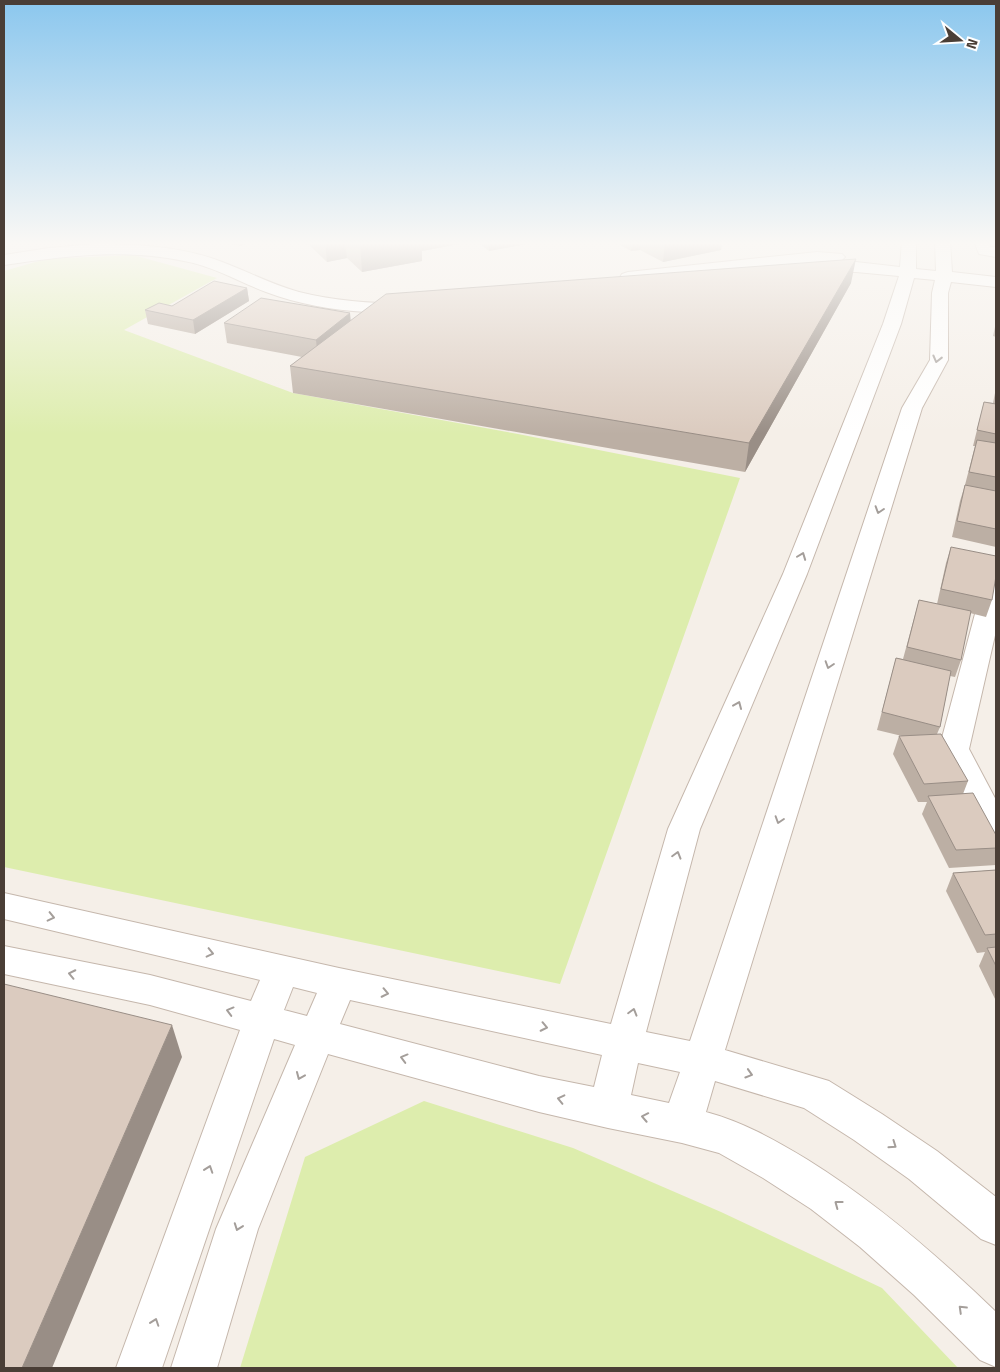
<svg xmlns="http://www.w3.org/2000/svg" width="1000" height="1372" font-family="'Titillium Web',sans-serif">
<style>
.green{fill:#ddedad}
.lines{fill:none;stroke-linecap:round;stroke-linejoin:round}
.minor-casing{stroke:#c5b7ac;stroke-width:2}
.minor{fill:#fff;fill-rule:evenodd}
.wall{fill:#bcafa4}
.shaded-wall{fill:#998e86}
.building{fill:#dbcbbf;stroke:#998e86}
.oneway{stroke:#a49e9a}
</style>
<rect width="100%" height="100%" fill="#f5efe8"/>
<path class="green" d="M133,255L217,278L124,330L293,393L518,434L740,478L560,984L4,867V271L46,259Z
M424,1101L573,1148L721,1212L882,1288L958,1368H240L305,1157Z"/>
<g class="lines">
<defs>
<path id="minor" d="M902,241H916V269L936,271L935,241H950L952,272L996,277V287L951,282L948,293V360L922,408L725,1050L829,1081L882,1114L937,1151L996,1197V1245L981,1239L909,1179L854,1140L804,1108L715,1081L706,1112C743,1122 775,1140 808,1160C877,1203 938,1256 996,1312V1367L980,1360L914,1295L860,1247L811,1209L763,1178L719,1153L682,1143L608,1128L539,1112L328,1054L258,1229L217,1368H171L216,1229L295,1045L274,1039L162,1368H116L240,1030L150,1005L4,974V946L150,975L251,1001L260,980L4,919V893L339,968L611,1024L668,829L783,574L883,324L899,276L856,272H816L810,270L808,267L810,264L816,262H856L900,267ZM914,278L935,280L932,293L930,360L902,408L690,1041L646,1032L700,829L807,574L901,324ZM293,987L317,993L307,1016L284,1010ZM350,1000L602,1055L594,1087L539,1076L340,1024ZM638,1063L680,1072L669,1103L631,1095Z
M974,241H989L990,247H996V257L979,254Z
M94,244C135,244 176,246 214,259C243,269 270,284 299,292C334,301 370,303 405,304L411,305L413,309L411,313C397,316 380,313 366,312C332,310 298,304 266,292C239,282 213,266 184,261C124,248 64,256 4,265V255L49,248Z
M817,252L842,254L845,257L842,260L817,262L628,282L622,280L620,277L622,274L628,272Z
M996,573V631L969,749L996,800V840L985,836L939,749L984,580L987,575Z"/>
</defs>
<use href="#minor" class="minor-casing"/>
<use href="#minor" class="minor"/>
</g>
<path class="wall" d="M220,241H251L241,246Z
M305,241H475L422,251V261L362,272L347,258L327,262Z
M476,241H542L489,251Z
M613,241H722L721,250L663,262L640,250L631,251Z
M851,283L745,472L293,393L290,366L302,357L227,343L224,323L351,320Z
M247,288L249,301L195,334L148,324L145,310L172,306Z
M996,322V337L993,336Z
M996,388V547L952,537L960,501L965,485L975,446H973L984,402L993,403Z
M951,547L992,600L986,617L970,613L961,660L955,677L950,676L940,727L937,734L968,781L963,794L996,835V865L949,868L922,814L927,802H918L893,754L899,736H902L877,730L896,658L903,659L919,600L937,604L946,563Z
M996,870V1001L979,966L985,952L977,953L946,891L953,873Z"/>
<path class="shaded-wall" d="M241,241H251L241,246Z
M325,241H345L347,258L327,262Z
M360,241H475L422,251V261L362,272Z
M489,241H542L489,251Z
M632,241H641L640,250L631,251Z
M665,241H722L721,250L663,262Z
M856,259L851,283L745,472L749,443Z
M247,288L249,301L195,334L193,320Z
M350,313L352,333L318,360L316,340Z
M172,1025L182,1057L52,1368H22Z"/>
<path class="building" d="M856,259L749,443L290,366L386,294Z
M214,281L247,288L193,320L145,310L159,303L172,306Z
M261,298L350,313L316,340L224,323Z
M984,402L996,404V434L977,430Z
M977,440L996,443V477L969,472Z
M965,485L996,491V529L957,521Z
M951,547L996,556V576L992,600L941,589Z
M919,600L971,611L961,660L907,647Z
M896,658L951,671L940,727L882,712Z
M941,734L968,781L924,784L899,736Z
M973,793L996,835V848L956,850L928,796Z
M996,870V934L985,935L953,873Z
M996,947V966L987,948Z
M4,984L172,1025L22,1368H4Z"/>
<defs><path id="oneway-chevron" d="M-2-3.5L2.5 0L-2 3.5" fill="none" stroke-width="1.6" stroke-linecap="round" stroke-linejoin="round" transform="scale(1.25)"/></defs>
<g class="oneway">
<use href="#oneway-chevron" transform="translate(937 359) rotate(104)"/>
<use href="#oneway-chevron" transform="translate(879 510) rotate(108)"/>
<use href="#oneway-chevron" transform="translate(802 556) rotate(-69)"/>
<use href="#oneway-chevron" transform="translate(829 665) rotate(108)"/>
<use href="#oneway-chevron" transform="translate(738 705) rotate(-67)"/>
<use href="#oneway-chevron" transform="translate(779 820) rotate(108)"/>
<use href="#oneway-chevron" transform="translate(677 855) rotate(-74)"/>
<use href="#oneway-chevron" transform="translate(51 917) rotate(13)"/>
<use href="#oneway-chevron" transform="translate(210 953) rotate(13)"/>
<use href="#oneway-chevron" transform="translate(72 974) rotate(-168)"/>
<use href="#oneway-chevron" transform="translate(385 993) rotate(12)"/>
<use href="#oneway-chevron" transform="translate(230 1011) rotate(-165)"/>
<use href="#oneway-chevron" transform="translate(633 1012) rotate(-74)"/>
<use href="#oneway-chevron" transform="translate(544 1027) rotate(12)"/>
<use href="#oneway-chevron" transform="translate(404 1058) rotate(-165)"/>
<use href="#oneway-chevron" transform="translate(749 1074) rotate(17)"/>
<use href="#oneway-chevron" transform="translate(300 1076) rotate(113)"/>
<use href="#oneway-chevron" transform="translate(561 1099) rotate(-167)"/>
<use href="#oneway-chevron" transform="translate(645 1117) rotate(-169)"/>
<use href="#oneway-chevron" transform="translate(893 1145) rotate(35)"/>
<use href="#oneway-chevron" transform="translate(209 1169) rotate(-71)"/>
<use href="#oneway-chevron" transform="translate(838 1204) rotate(-143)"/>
<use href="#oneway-chevron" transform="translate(238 1227) rotate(110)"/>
<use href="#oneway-chevron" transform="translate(962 1309) rotate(-136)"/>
<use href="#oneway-chevron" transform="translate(155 1322) rotate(-71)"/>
</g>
<linearGradient id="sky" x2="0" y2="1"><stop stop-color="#8bc7ee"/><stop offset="0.56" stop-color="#faf8f5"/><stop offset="1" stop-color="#faf8f5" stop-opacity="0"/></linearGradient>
<rect width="1000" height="434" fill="url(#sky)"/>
<rect width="1000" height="1372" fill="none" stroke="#4a3e36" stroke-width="10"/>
<g transform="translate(960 40) rotate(108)" stroke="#ffffff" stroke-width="4" paint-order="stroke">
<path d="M0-4L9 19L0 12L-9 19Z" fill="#4a3e36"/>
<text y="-8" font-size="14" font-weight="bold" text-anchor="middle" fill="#4a3e36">N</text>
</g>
</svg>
